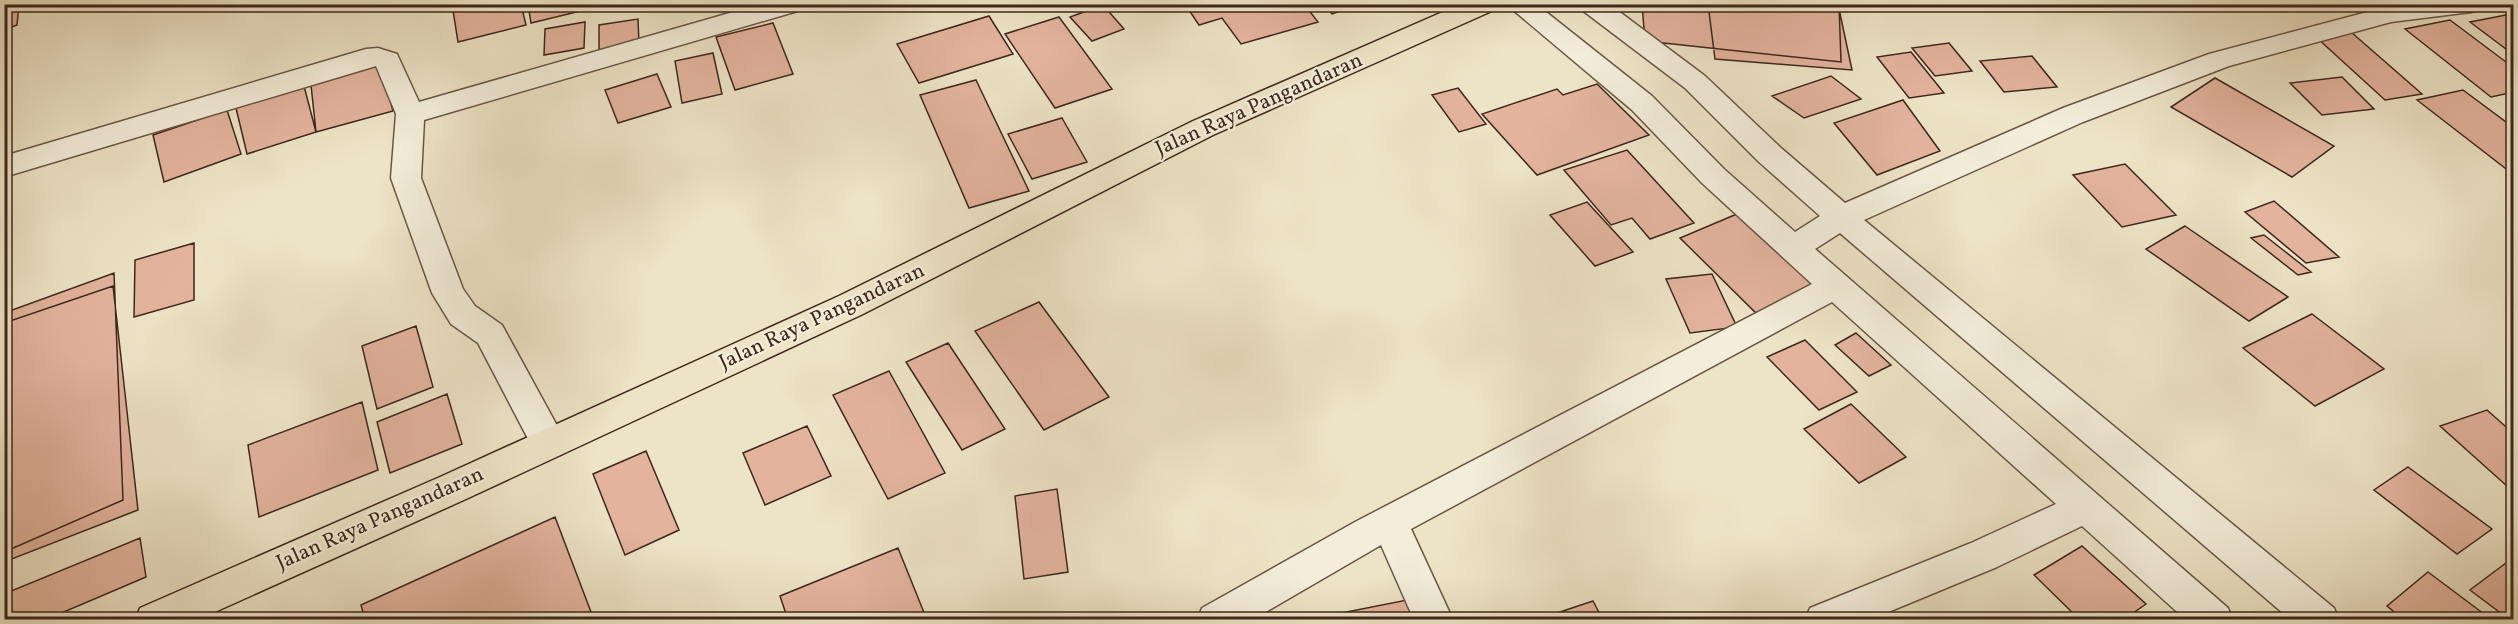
<svg xmlns="http://www.w3.org/2000/svg" width="2518" height="624" font-family="Vollkorn,serif">
<style>
.building{fill:#e3b39e;stroke:#3d281b;stroke-width:1.5}
.lines{fill:none;stroke-linecap:round;stroke-linejoin:round}
.minor-casing{stroke:#695746;stroke-width:3}
.trunk-casing{stroke:#3d281b;stroke-width:3}
.minor{fill:#f3edda;fill-rule:evenodd}
.trunk{fill:#ede3c6;fill-rule:evenodd}
.labels{text-anchor:middle;dominant-baseline:central;stroke-width:4.5;stroke-linejoin:round;paint-order:stroke}
.street-label{font-size:21px;fill:#3d281b;stroke:#f3edda}
</style>
<rect width="100%" height="100%" fill="#ede3c6"/>
<filter id="stains"><feTurbulence type="fractalNoise" baseFrequency=".00333" numOctaves="4"/><feColorMatrix values="0 0 0 0 .2 0 0 0 0 .09 0 0 0 0 .02 0 0 0 .5 -.17"/></filter>
<radialGradient id="worn" r=".72"><stop offset=".6" stop-color="#630" stop-opacity="0"/><stop offset="1" stop-color="#630" stop-opacity=".3"/></radialGradient>
<path class="building" d="M19,4L17,25L4,30V5Z
M452,4H521L526,25L458,42Z
M528,4H584L585,10L531,23Z
M1185,4H1304L1318,22L1241,44L1222,18L1199,25Z
M1323,4H1362L1332,14Z
M1642,4H1839L1841,62L1645,41Z
M1708,4H1838L1852,70L1715,59Z
M1103,5L1124,29L1092,41L1070,17Z
M2511,14L2514,16V55L2470,22Z
M989,16L1013,54L919,83L897,44Z
M1059,17L1112,89L1055,108L1005,34Z
M638,19L639,44L599,51V25Z
M2450,20L2514,68V92L2491,97L2405,29Z
M585,22L584,48L544,55L545,29Z
M773,23L793,74L735,90L716,37Z
M2351,32L2422,94L2385,100L2316,37Z
M1949,43L1972,71L1935,76L1912,48Z
M1911,52L1944,93L1909,98L1877,57Z
M713,53L722,94L682,103L675,61Z
M2032,56L2057,87L2004,92L1980,61Z
M380,64L393,111L316,132L311,85Z
M657,74L671,107L618,123L605,90Z
M1831,76L1861,99L1804,118L1772,96Z
M2342,77L2374,109L2322,115L2290,83Z
M2215,78L2334,146L2292,177L2171,107Z
M976,80L1029,191L969,208L920,95Z
M1597,84L1649,135L1537,175L1482,114L1557,89L1563,95Z
M304,86L316,132L247,154L236,108Z
M1458,88L1486,124L1459,132L1432,95Z
M2463,90L2514,128V175L2417,100Z
M1903,100L1940,151L1877,175L1834,123Z
M227,110L241,154L164,182L153,135Z
M1062,118L1087,162L1032,179L1008,134Z
M1627,150L1694,223L1650,239L1632,218L1611,225L1564,170Z
M2125,164L2176,215L2122,227L2073,175Z
M2274,201L2339,257L2306,263L2245,212Z
M1587,202L1633,252L1595,266L1550,215Z
M1744,211L1825,287L1759,316L1680,238Z
M2185,226L2288,297L2249,321L2146,249Z
M2264,235L2311,272L2298,275L2251,238Z
M194,243V300L134,317L135,260Z
M114,273L123,500L4,552V313Z
M1712,274L1737,327L1690,333L1666,279Z
M113,286L138,510L4,562V323Z
M1039,302L1109,397L1044,430L975,331Z
M2312,314L2384,369L2315,406L2243,348Z
M416,326L433,387L377,409L362,346Z
M1856,333L1891,365L1869,376L1835,345Z
M1805,340L1857,392L1819,410L1767,357Z
M948,343L1005,429L962,450L906,362Z
M889,371L945,473L888,499L833,395Z
M447,394L462,444L390,473L377,422Z
M362,402L378,470L259,517L248,445Z
M1851,404L1906,457L1859,483L1804,429Z
M2487,410L2514,434V485L2508,487L2440,426Z
M807,426L831,476L765,505L743,453Z
M646,451L679,530L625,555L593,474Z
M2408,467L2492,529L2457,554L2374,490Z
M1057,489L1068,572L1024,579L1015,496Z
M555,517L594,620H365L361,605Z
M140,538L146,577L45,620H4V594Z
M2082,546L2146,604L2123,620H2080L2034,575Z
M898,548L927,620H788L780,596Z
M2514,557V620H2510L2470,590Z
M2428,572L2492,620H2404L2387,606Z
M1412,599L1419,620H1306Z
M1593,601L1603,620H1536Z"/>
<g class="lines">
<defs>
<path id="minor" d="M761,4H805L801,10L424,120L421,178L463,289L475,306L502,325L567,444L562,454L549,459L536,454L478,343L451,324L432,293L391,178L396,114L376,66L4,177V156L366,49L378,48L397,54L419,102Z
M1506,4H1536L1652,96L1724,169L1795,232L1820,216L1759,162L1685,88L1582,10L1578,4H1609L1705,76L1781,148L1845,203L2063,108L2209,54L2390,6L2484,4L2480,10L2471,12L2391,22L2229,66L2083,122L1864,220L2334,608L2339,620H2291L1840,233L1815,249L2228,608L2233,620H2186L2082,526L1997,567L1869,620H1805L1810,608L1971,543L2056,504L1832,302L1411,529L1453,620H1414L1381,545L1252,620H1197L1202,608L1355,522L1812,284L1702,183L1632,110Z"/>
<path id="trunk" d="M1461,4H1498L1494,10L1213,135L863,314L466,499L197,620H135L140,608L440,477L839,296L1193,121Z"/>
</defs>
<use href="#minor" class="minor-casing"/>
<use href="#trunk" class="trunk-casing"/>
<use href="#minor" class="minor"/>
<use href="#trunk" class="trunk"/>
</g>
<g class="labels">
<g class="street-label">
<text transform="translate(1259 105) rotate(-24)">Jalan Raya Pangandaran</text>
<text transform="translate(822 317) rotate(-25)">Jalan Raya Pangandaran</text>
<text transform="translate(380 519) rotate(-24)">Jalan Raya Pangandaran</text>
</g>
</g>
<rect width="2518" height="624" fill="none" stroke="#ede3c6" stroke-width="24"/>
<rect x="6" y="6" width="2506" height="612" fill="none" stroke="#3d281b" stroke-width="3"/>
<rect x="12" y="12" width="2494" height="600" fill="none" stroke="#3d281b" stroke-width="1.5"/>
<rect width="100%" height="100%" filter="url(#stains)"/>
<rect width="100%" height="100%" fill="url(#worn)"/>
</svg>
